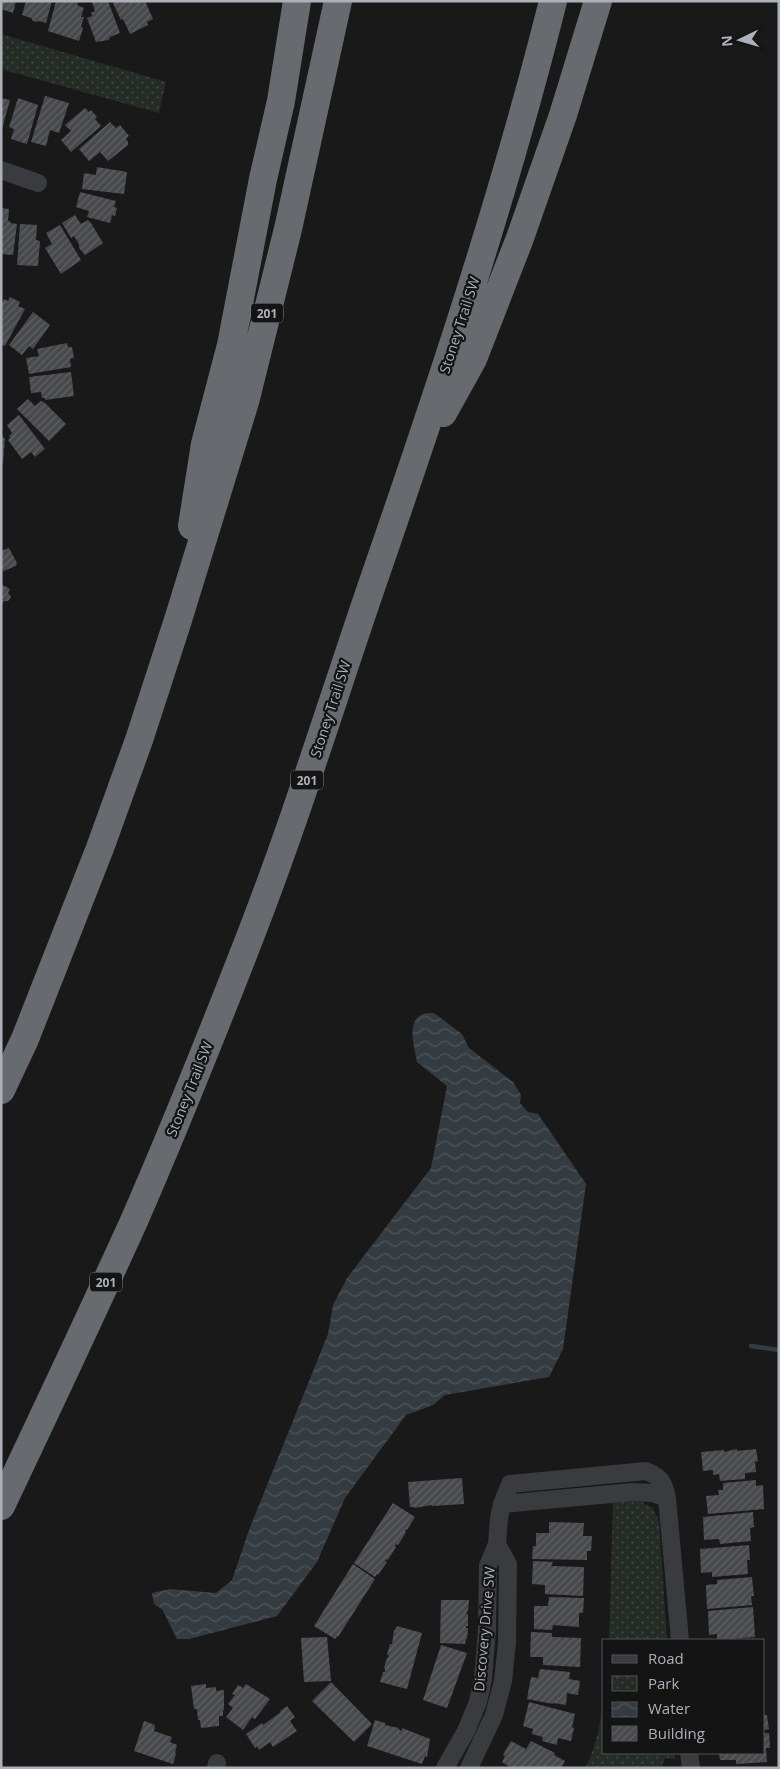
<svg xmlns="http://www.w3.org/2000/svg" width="780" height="1769" font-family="'Open Sans',sans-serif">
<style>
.park{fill:url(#park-dots)}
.water{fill:url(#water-waves)}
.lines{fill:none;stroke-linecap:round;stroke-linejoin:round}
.stream{stroke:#343c42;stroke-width:4.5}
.building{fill:url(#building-hatch)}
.minor{stroke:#3a3b3f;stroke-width:18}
.motorway{stroke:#676a6f;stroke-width:28}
.labels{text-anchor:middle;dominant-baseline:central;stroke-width:4.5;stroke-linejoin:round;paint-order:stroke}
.shield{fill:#141415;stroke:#7e8288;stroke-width:1}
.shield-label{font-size:12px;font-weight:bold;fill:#acb1b9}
.street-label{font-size:14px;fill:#acb1b9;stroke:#141415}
</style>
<defs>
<pattern id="park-dots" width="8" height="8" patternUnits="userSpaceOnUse" patternTransform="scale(1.25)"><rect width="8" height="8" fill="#252c26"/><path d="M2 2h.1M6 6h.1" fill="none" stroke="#424843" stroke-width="1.8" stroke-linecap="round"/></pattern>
<pattern id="water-waves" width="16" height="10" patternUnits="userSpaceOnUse" patternTransform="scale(1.25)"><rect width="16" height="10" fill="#343c42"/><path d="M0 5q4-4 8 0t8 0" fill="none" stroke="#4f565b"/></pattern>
<pattern id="building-hatch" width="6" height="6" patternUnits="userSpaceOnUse" patternTransform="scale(1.25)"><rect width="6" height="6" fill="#48494d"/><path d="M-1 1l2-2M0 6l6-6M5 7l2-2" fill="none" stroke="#606165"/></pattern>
</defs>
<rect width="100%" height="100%" fill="#19191a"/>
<path class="park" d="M1,34L166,82L159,113L1,69Z
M640,1501L653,1508L659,1521L667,1640H609L613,1503Z
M604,1696V1753H675V1759L665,1758L661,1768H585C597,1746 601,1720 604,1696Z"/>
<path class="water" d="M434,1013L462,1034L469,1048L513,1082L521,1095L520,1103L528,1112L538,1114L586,1184L563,1349L549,1377L445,1395L433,1405L406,1415L345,1498L317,1562L277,1616L189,1639H177L162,1609L154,1604L152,1593L170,1589L216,1593L232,1580L249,1530L328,1334L333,1305L347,1278L431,1168L447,1086L417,1062C415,1049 406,1023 421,1015C424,1013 430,1013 434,1013Z"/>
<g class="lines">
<path class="stream" d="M751,1346L779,1350"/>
</g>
<path class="building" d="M1,1H16L13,13L1,9Z
M26,1H52L46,23L39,21L36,22L33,21L31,18L22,15Z
M56,1H75L78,3L77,5L84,8L81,17H84L81,26L83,28L79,41L48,31Z
M108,1L120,33L110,37L109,40L96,42L87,18L92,16L91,13L95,11L92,2Z
M112,1H145L153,19L147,22L148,25L130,34L123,19L121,20Z
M45,96L69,103L59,133L50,130L46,146L31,142Z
M1,98L10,100L2,129H1Z
M18,98L38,105L27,144L11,139L14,129L9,127Z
M85,108L89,112L91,110L97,117L95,119L101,126L71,152L61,140L71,131L65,125Z
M110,122L116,128L120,125L129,136L126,139L128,142V145L108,161L100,152L89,161L79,149Z
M97,167L127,172L124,194L82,189L84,173L96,175Z
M80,192L116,201L114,207L117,208L115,216L112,215L110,223L87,217L89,211L76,207Z
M1,208L9,209L8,221H10V223L17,224L13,255L1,254Z
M75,215L81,224L88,220L91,223L103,243L85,255L79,248V244L74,236L71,238L62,223Z
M20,224L37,225L36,240L40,241L38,266L17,265Z
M60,225L81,260L61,274L45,248L52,244L46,233Z
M10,297L20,302L18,306L25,309L5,346L1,345V304L4,299L8,301Z
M33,312L50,325L33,349L29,346L22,355L9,345Z
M67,343L68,347H72L74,358L70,359L71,367L29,374L26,358L39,356L37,349Z
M71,372L74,396L45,400V398H42L41,392L31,393L29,377Z
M28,399L35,406L41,401L45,403L66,424L49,441L17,409Z
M19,415L45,449L35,457L31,452L22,459L8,440L10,438L9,436L12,433L7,425Z
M1,435L5,439L3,463H1Z
M9,548L17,563L16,566L1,572V551Z
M1,584L10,589L8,593L11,597L8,601H4L1,607Z
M737,1449V1451L756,1449L758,1461L755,1462L756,1472L745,1473V1479L720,1481L719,1474L713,1475V1470L703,1471L701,1452L724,1450V1452Z
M462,1478L464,1504L432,1506V1505L414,1508V1507H410L408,1482Z
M756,1480V1486L763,1485L764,1509L708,1514L706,1496L719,1495L718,1490H723V1483Z
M393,1503L415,1517L407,1530L406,1529L405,1531L406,1532L398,1545L396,1544L395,1546L396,1547L388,1560L387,1559L385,1561L387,1562L378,1575L377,1574L375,1577L354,1563Z
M753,1512L754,1527L750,1528L751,1541L720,1544L719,1539L704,1540L703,1517Z
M549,1522L584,1523L583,1536H592L591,1551H587V1560L532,1559L533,1546H536V1533H549Z
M749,1545L750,1560H747L748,1574L712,1577V1572L701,1573L700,1549Z
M533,1561L553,1562L551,1566L584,1567L583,1596L545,1594V1585L532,1584Z
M353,1564L375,1579L338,1637L337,1636L335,1639L314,1626Z
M752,1577L754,1596H751L752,1605L707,1609L706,1585L717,1584V1580Z
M549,1597L584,1598L583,1613H579V1627L553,1625L552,1630L534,1629V1606H548Z
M441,1600H469L468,1611H467L466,1614H468V1626H466V1628H468L467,1639H466L465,1644L440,1643Z
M753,1607L755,1637L717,1640V1634L709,1635L708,1611Z
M397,1626L422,1633L407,1689L380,1682L383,1672H385V1669L384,1668L387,1658H388L389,1655H387L390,1644H392L394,1630H395Z
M531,1632L552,1633V1637L581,1638L580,1667L543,1665V1657H530Z
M327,1637L331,1681L304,1682L301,1638Z
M441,1645L467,1653L447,1708L423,1700Z
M540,1669L570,1672L569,1679L580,1681L578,1695L567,1693L566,1705L553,1703V1704L527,1699L531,1677L538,1678Z
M331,1682L372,1724L354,1742L312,1701Z
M206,1684V1688L216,1687V1691L224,1690V1710H223V1716H219V1726L201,1728L200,1720H198L197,1709H194L191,1686Z
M246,1684L270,1699L255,1719L252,1717L243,1730L226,1717L233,1708L228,1704L235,1695L232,1694L238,1685L243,1688Z
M529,1702L575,1714L572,1727L574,1728L571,1741L558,1738L557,1745L542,1741L543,1737L532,1734L533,1729L523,1726Z
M287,1706L295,1717L290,1721L297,1731L273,1747L270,1742L259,1750L257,1746L255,1748L246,1734L262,1723L263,1725L281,1712L280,1711Z
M764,1715H767L769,1729L764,1730Z
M375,1720L385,1723V1725L399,1728L398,1729L402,1731V1728L430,1739L427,1757L425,1756L422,1764L367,1746Z
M144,1721L155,1725L154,1731L172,1737L170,1742L177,1745L175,1753L176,1754L173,1764L134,1751Z
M764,1733H769L770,1748H766L767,1762L736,1764V1760H720L719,1753H764Z
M511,1741L526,1749L531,1741L555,1753L554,1755L565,1761L561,1768H511L502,1762L505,1756L503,1755Z"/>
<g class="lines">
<path class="minor" d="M1,170L38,183
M502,1504L633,1492L653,1493L667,1498
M689,1753L691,1768
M216,1768L217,1763
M445,1768L466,1731L478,1702L483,1679L487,1630L488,1566L497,1544L499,1518L502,1504L510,1484L646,1471C661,1477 664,1483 667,1498L680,1640
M469,1768L494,1715L503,1681L507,1643L508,1564L497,1544"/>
<path class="motorway" d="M443,413L473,359L520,238L563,115L598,1
M192,526L205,444L231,345L263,179L281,101L297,1
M1,1090L25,1039L100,848L139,740L178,620L245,402L288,229L338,1
M1,1506C46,1411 91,1316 134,1221C175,1127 213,1032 250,937C296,819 333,698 374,579C440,388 504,197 553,1"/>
</g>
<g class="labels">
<g class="shield">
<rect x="251" y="303.5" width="32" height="19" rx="4"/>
<rect x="291" y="770.5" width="32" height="19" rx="4"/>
<rect x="90" y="1272.5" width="32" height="19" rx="4"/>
</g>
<g class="shield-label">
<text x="267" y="313">201</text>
<text x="307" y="780">201</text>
<text x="106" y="1282">201</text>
</g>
<g class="street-label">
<text transform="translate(459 325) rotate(-72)">Stoney Trail SW</text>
<text transform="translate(330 709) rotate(-72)">Stoney Trail SW</text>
<text transform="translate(189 1089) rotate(-68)">Stoney Trail SW</text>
<text transform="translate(484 1629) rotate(-85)">Discovery Drive SW</text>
</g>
</g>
<rect width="780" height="1769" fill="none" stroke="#acb1b9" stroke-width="5"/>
<rect x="602" y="1639" width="162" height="115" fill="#141415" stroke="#515357"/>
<rect x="612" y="1655" width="25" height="8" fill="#3a3b3f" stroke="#515357"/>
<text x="648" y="1664" font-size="15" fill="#acb1b9">Road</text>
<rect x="612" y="1676" width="25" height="15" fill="url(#park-dots)" stroke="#515357"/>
<text x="648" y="1689" font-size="15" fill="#acb1b9">Park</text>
<rect x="612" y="1702" width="25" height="15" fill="url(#water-waves)" stroke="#515357"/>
<text x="648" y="1714" font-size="15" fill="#acb1b9">Water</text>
<rect x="612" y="1726" width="25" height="15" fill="url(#building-hatch)" stroke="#515357"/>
<text x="648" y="1739" font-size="15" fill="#acb1b9">Building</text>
<g transform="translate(740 40) rotate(265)" stroke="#141415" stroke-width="4" paint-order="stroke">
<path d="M0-4L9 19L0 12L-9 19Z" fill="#acb1b9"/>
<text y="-8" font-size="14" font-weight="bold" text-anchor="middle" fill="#acb1b9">N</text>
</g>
</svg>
